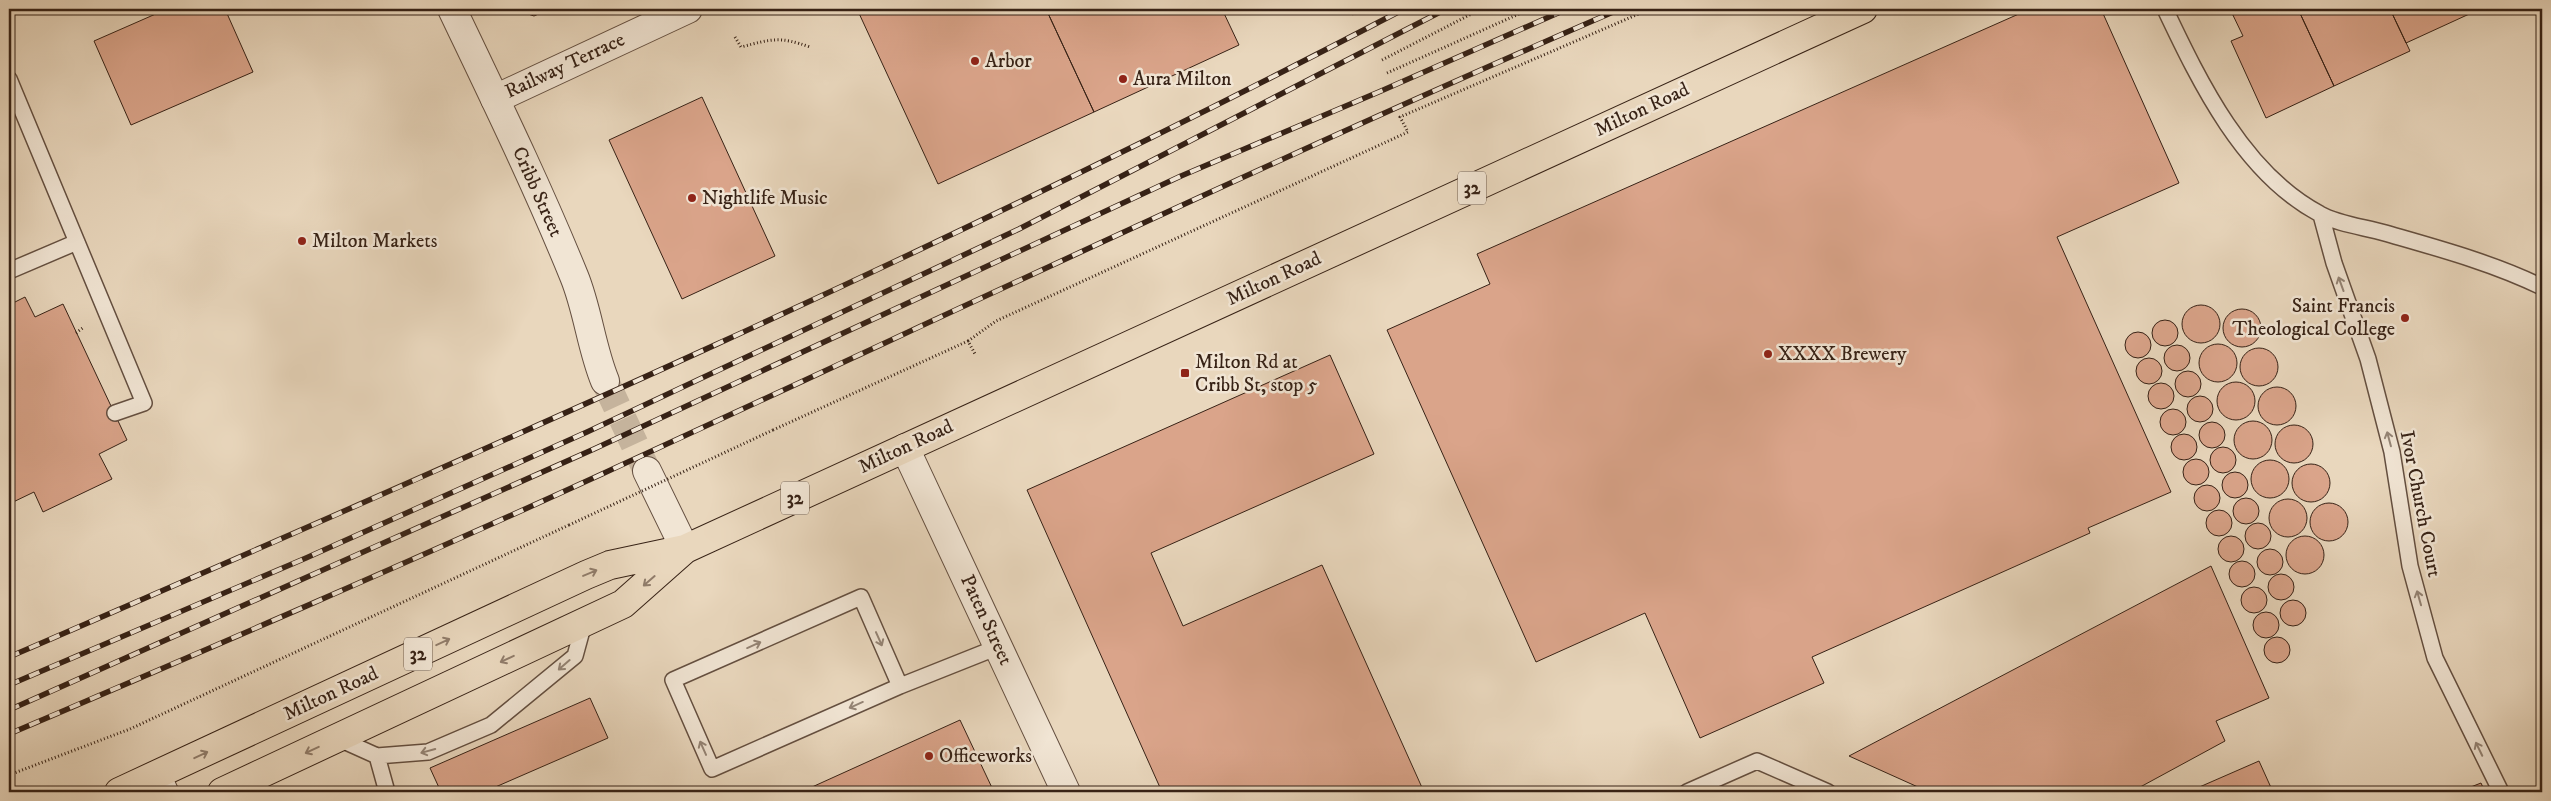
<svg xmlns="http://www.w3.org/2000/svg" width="2551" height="801" font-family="'IM FELL DW Pica',serif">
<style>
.building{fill:#daa48a;stroke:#372216}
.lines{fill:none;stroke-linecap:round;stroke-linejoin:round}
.tertiary-tunnel{stroke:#c5b39c;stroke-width:28;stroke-dasharray:28 14;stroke-linecap:butt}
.service-casing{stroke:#644f40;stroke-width:18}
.minor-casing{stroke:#644f40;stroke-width:30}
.tertiary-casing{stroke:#644f40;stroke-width:30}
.primary-casing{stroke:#372216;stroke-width:30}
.path{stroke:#372216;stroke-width:3;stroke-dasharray:1 2.5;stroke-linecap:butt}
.service{stroke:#f1e5d4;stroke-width:15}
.minor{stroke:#f1e5d4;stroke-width:28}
.tertiary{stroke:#f1e5d4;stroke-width:28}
.primary{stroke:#e9d7bd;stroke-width:28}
.rail-casing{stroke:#372216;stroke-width:5.5}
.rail{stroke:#f1e5d4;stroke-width:4;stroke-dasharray:11;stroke-linecap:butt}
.path-bridge{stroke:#372216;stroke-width:3;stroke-dasharray:1 2.5;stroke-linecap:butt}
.oneway{stroke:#948475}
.oneway2{stroke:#907c6a}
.poi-dot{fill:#8f2418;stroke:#f1e5d4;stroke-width:2}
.labels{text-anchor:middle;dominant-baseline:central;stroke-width:5;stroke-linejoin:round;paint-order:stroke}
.shield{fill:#f1e5d4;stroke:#6f5c4f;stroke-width:1}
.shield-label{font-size:19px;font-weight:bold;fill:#372216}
.poi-label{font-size:20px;fill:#372216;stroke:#f1e5d4;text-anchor:start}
.street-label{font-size:20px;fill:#372216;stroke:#f1e5d4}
</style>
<rect width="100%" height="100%" fill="#e9d7bd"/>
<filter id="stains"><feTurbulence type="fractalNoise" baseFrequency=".004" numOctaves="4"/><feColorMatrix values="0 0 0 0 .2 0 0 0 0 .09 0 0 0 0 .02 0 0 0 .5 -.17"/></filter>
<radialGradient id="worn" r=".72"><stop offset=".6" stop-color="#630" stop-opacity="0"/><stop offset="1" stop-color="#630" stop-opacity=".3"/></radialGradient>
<path class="building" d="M167,9H225L253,72L131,125L94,41Z
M513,9H550L534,16Z
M857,9H1046L1094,112L938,184Z
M1046,9H1222L1239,45L1094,112Z
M2030,9H2101L2179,183L2057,237L2171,492L2088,528L2090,533L1812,657L1824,683L1700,738L1645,613L1536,662L1387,330L1490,284L1477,254Z
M2230,9H2298L2334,86L2266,118L2231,41L2243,36Z
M2298,9H2390L2410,51L2334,86Z
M2390,9H2477L2478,10L2406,43Z
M702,97L775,256L682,299L609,140Z
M25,297L35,317L63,304L127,440L99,454L112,479L43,512L34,492L9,504V305Z
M2182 324a19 19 0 1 1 38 0a19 19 0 1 1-38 0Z
M2223 328a19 19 0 1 1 38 0a19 19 0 1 1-38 0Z
M2152 333a13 13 0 1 1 26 0a13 13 0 1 1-26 0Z
M2125 345a13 13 0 1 1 26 0a13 13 0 1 1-26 0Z
M2199 363a19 19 0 1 1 38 0a19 19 0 1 1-38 0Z
M2164 358a13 13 0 1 1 26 0a13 13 0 1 1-26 0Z
M2240 367a19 19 0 1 1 38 0a19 19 0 1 1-38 0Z
M1330,355L1374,454L1151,553L1183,626L1322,565L1424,792H1162L1027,490Z
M2136 371a13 13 0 1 1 26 0a13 13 0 1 1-26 0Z
M2175 384a13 13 0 1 1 26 0a13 13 0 1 1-26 0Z
M2217 401a19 19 0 1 1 38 0a19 19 0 1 1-38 0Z
M2148 396a13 13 0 1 1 26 0a13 13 0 1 1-26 0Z
M2258 406a19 19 0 1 1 38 0a19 19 0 1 1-38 0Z
M2187 409a13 13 0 1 1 26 0a13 13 0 1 1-26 0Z
M2160 422a13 13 0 1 1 26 0a13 13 0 1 1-26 0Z
M2234 440a19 19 0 1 1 38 0a19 19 0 1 1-38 0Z
M2199 435a13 13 0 1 1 26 0a13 13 0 1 1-26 0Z
M2275 444a19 19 0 1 1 38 0a19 19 0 1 1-38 0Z
M2171 447a13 13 0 1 1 26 0a13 13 0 1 1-26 0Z
M2210 460a13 13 0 1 1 26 0a13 13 0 1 1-26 0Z
M2183 472a13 13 0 1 1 26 0a13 13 0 1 1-26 0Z
M2251 479a19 19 0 1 1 38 0a19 19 0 1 1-38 0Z
M2292 483a19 19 0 1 1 38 0a19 19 0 1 1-38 0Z
M2222 485a13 13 0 1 1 26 0a13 13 0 1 1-26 0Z
M2194 498a13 13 0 1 1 26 0a13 13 0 1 1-26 0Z
M2233 511a13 13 0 1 1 26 0a13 13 0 1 1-26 0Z
M2269 518a19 19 0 1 1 38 0a19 19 0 1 1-38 0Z
M2310 522a19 19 0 1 1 38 0a19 19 0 1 1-38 0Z
M2206 523a13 13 0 1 1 26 0a13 13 0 1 1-26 0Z
M2245 536a13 13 0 1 1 26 0a13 13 0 1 1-26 0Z
M2218 549a13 13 0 1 1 26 0a13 13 0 1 1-26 0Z
M2286 555a19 19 0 1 1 38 0a19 19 0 1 1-38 0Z
M2257 562a13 13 0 1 1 26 0a13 13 0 1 1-26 0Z
M2229 574a13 13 0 1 1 26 0a13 13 0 1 1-26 0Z
M2211,566L2269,698L2216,721L2225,741L2131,792H1929L1849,756Z
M2268 587a13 13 0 1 1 26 0a13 13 0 1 1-26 0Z
M2241 600a13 13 0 1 1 26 0a13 13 0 1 1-26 0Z
M2280 613a13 13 0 1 1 26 0a13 13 0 1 1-26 0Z
M2253 625a13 13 0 1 1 26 0a13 13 0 1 1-26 0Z
M2264 650a13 13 0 1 1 26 0a13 13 0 1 1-26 0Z
M590,698L608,738L484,792H441L430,768Z
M960,720L994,792H801Z
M2259,761L2273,792H2188Z
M2481,783L2485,792H2458Z"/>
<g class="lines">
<path class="tertiary-tunnel" d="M605,381L647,471"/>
<defs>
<path id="service" d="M2165,9C2200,83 2244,174 2320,214C2338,224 2364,227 2385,233C2437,248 2493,263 2542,287
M9,79L144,403L115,413
M2321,215L2334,263L2368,359L2392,452L2410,566L2435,658L2501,792
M9,271L77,242
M900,686L861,597L673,680L712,769L900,686L998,647
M337,738L377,756L428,752L491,725L575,656L584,623
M377,756L387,792
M1687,792L1757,761L1828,792"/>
<path id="minor" d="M495,99L688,9
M905,448L1066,792
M157,776L164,792"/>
<path id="tertiary" d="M452,9C494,97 537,185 574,276C588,310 591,347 605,381
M647,471L685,549"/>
<path id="primary" d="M119,792L586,575L610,565L685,549L1863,9
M222,792L623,604L684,550"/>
</defs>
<use href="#service" class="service-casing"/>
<use href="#minor" class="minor-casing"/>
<use href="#tertiary" class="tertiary-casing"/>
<use href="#primary" class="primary-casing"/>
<path class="path" d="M1352,14L1363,9
M735,37L741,47C772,39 779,36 810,47
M1382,60L1481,9
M1387,73L1530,9
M76,333L84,327
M968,341L996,321L1408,132L1400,117L1650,9
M773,430L968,341L975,354
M9,775L130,729L569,525"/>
<use href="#service" class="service"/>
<use href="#minor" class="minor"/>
<use href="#tertiary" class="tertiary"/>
<use href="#primary" class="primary"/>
<defs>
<path id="rail" d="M9,657C479,454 950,247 1404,9
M9,685L306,558L587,432L1019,229L1446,9
M9,710L594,449L1181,176L1381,91L1567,9
M9,734C208,649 406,564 602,474C941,318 1278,157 1620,9"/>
</defs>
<use href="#rail" class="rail-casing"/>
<use href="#rail" class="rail"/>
<path class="path-bridge" d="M569,525L773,430"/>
</g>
<defs><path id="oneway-shaft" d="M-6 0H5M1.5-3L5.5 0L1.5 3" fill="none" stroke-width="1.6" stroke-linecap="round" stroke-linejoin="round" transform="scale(1.25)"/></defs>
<g class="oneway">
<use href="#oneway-shaft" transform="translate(2341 284) rotate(-110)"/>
<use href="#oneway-shaft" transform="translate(2389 439) rotate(-105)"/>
<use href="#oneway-shaft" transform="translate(2419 598) rotate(-106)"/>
<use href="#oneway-shaft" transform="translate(879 639) rotate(66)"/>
<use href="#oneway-shaft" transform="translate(754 645) rotate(-24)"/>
<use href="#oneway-shaft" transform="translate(564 665) rotate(139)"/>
<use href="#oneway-shaft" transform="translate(856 705) rotate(156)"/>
<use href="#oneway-shaft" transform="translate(703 748) rotate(-114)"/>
<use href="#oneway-shaft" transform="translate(2479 749) rotate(-116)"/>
<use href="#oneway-shaft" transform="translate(428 751) rotate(165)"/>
</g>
<g class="oneway2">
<use href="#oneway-shaft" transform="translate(590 573) rotate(-23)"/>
<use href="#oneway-shaft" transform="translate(649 581) rotate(139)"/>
<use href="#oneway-shaft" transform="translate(443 642) rotate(-25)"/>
<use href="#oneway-shaft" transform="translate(507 659) rotate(155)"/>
<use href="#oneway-shaft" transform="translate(312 750) rotate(155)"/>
<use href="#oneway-shaft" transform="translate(201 755) rotate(-25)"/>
</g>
<g class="poi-dot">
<circle cx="975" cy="61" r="5"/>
<circle cx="1123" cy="79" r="5"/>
<circle cx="692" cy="198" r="5"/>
<circle cx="302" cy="241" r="5"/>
<circle cx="2405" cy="318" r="5"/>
<circle cx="1768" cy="354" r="5"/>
<rect x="1180" y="368" width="10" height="10" rx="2.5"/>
<circle cx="929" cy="756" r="5"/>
</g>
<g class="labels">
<g class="shield">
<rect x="1458" y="171.5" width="28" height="33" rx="4"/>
<rect x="781" y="481.5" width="28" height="33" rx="4"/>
<rect x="404" y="637.5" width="28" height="33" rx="4"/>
</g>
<g class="shield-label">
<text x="1472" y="188">32</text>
<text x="795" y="498">32</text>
<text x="418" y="654">32</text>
</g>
<g class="poi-label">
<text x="985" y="61">Arbor</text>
<text x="1133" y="79">Aura Milton</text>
<text x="702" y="198">Nightlife Music</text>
<text x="312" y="241">Milton Markets</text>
<text x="2395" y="306" text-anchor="end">Saint Francis<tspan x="2395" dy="23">Theological College</tspan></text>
<text x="1778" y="354">XXXX Brewery</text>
<text x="1195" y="362">Milton Rd at<tspan x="1195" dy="23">Cribb St, stop 5</tspan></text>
<text x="939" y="756">Officeworks</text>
</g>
<g class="street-label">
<text transform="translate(565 66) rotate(-25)">Railway Terrace</text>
<text transform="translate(1642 110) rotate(-25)">Milton Road</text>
<text transform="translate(537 192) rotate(66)">Cribb Street</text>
<text transform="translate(1274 279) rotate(-25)">Milton Road</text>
<text transform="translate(906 447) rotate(-25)">Milton Road</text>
<text transform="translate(2420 504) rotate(79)">Ivor Church Court</text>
<text transform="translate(986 620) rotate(65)">Paten Street</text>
<text transform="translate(331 694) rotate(-25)">Milton Road</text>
</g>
</g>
<rect width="2551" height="801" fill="none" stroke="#e9d7bd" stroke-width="30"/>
<rect x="10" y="10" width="2531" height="781" fill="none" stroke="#372216" stroke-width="2.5"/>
<rect x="15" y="15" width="2521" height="771" fill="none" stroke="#372216"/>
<rect width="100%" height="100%" filter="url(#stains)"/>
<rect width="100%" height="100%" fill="url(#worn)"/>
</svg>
